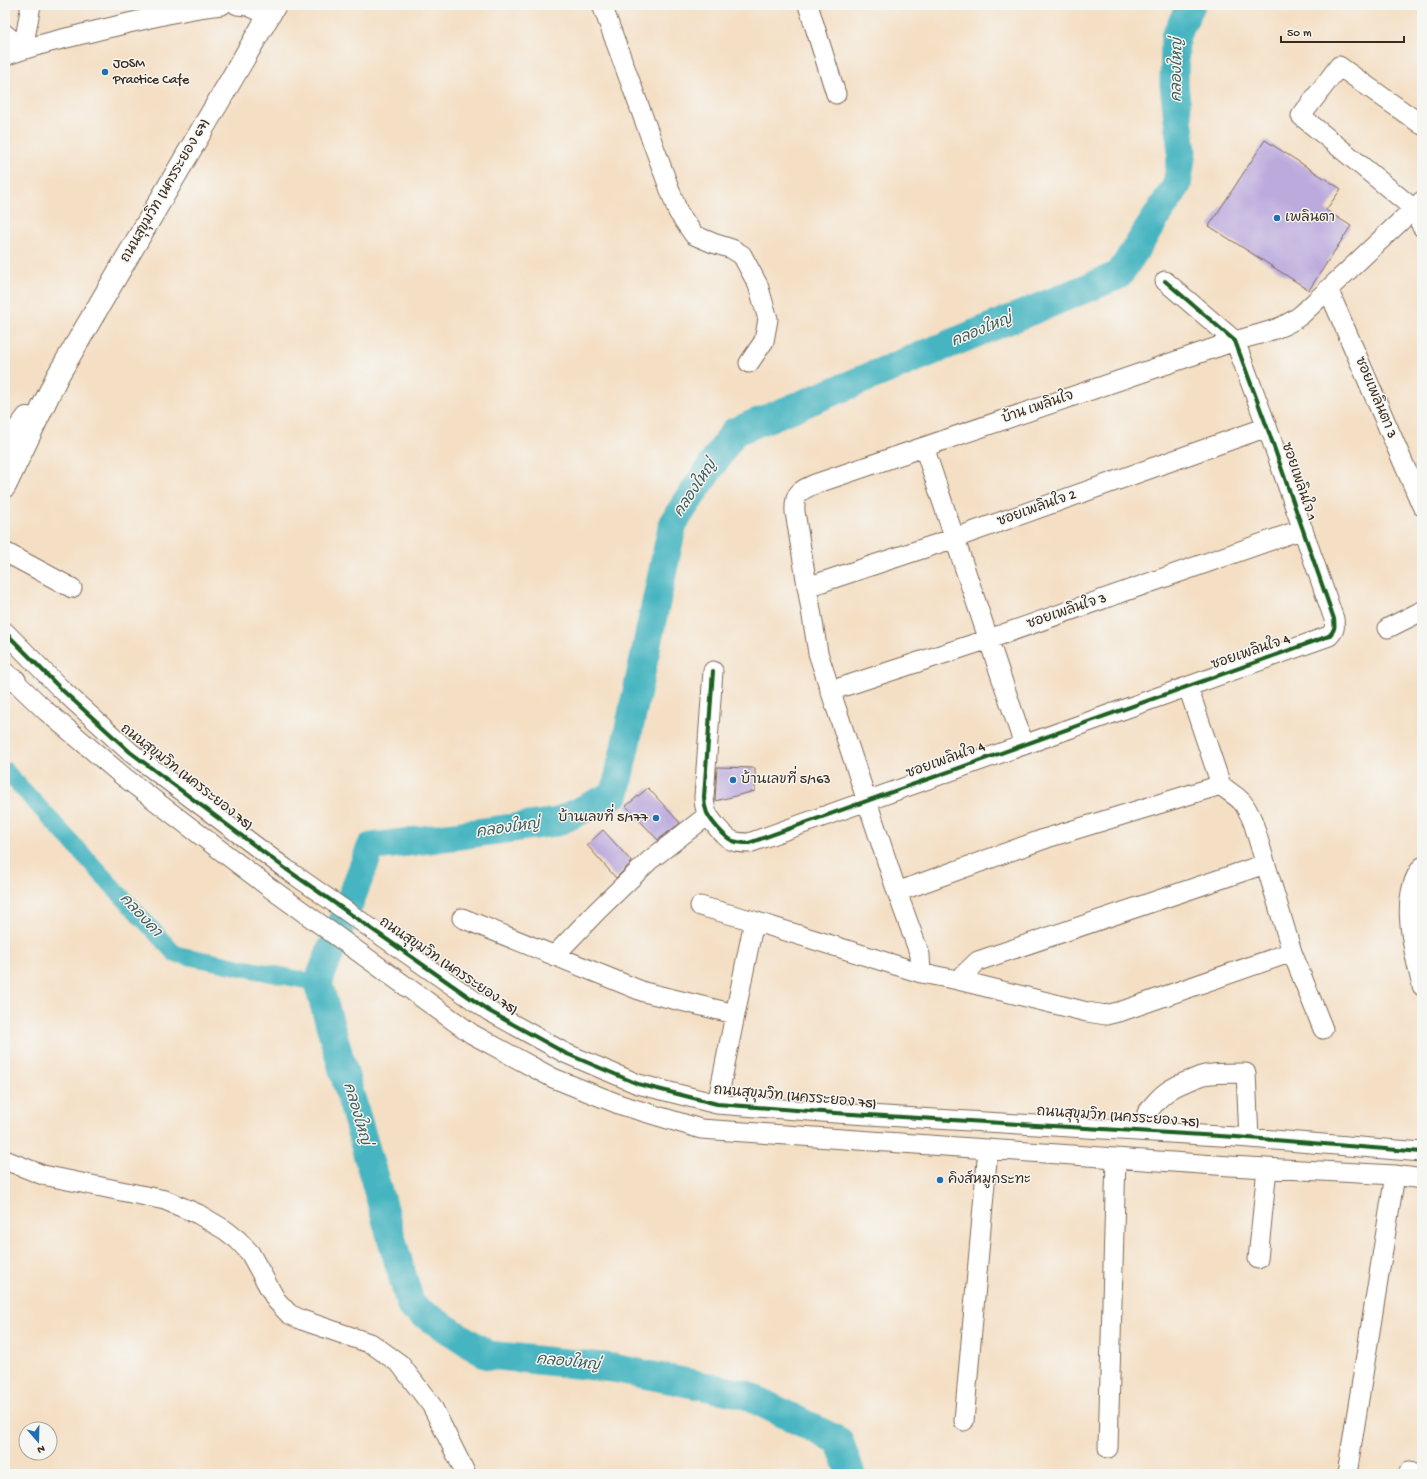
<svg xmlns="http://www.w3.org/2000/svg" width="1427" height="1479" font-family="'Gochi Hand','Playpen Sans Thai',sans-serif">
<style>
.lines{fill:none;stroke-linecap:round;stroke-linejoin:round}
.canal{stroke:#47b5c1;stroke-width:17}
.river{stroke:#47b5c1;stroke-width:29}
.building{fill:#bcaadd}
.minor-casing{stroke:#7c6958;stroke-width:21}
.major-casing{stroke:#7c6958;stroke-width:24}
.minor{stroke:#fff;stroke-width:19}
.major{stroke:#fff;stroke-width:22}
.cycleway-casing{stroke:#f6f6f2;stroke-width:6}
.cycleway{stroke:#1b5e20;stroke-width:4}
.poi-dot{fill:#1f6fb2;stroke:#f6f6f2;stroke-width:1.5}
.labels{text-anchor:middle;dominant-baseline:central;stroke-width:3;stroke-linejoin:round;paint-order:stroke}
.poi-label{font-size:14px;fill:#3b2a1e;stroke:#f6f6f2;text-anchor:start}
.street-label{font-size:14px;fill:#3b2a1e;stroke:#f6f6f2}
.water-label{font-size:15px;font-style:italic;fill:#3f5b57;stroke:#f6f6f2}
</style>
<rect width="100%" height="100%" fill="#f6f6f2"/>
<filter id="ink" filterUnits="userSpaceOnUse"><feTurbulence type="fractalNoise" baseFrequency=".025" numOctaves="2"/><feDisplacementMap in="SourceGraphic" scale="8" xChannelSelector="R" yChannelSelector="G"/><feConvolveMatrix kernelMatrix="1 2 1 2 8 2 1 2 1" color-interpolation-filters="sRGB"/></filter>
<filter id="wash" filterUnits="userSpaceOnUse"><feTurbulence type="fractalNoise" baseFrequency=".012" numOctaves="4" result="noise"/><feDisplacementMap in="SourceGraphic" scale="16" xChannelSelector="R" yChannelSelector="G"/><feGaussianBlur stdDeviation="0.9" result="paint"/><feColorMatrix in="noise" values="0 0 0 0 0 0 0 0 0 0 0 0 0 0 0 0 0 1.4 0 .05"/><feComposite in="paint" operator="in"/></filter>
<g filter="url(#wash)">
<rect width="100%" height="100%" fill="#f4dfc4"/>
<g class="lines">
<path class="canal" d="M5,770L175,954L318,983"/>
<path class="river" d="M851,1474L839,1441L744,1394L613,1368L488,1355L411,1306L318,983L371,847L557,822L615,794L673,523L734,432L1119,275L1177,185L1182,152L1174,85L1175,37L1191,5"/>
</g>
<g id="blocks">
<path class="building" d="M1265,140L1341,189L1326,210L1351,226L1309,290L1209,226Z
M717,767L755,768V791L715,801Z
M648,788L680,823L658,840L626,806Z
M603,830L632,862L616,878L587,845Z"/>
</g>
</g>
<g filter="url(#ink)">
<use href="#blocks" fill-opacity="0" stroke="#7c6958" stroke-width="1"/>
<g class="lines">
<defs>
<path id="minor" d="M237,5L248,6L269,15
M602,5L678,212L694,235L713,243L732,249L742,255L758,285L768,319L764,341L749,363
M808,5L836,94
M5,34L23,49L31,5
M5,56C35,44 68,38 99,30C139,21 181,9 222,5
M1422,125L1339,66L1301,116L1414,209L1422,227
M1328,289L1422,506
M924,447L1024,745
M5,552L72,588
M807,587L955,538L1267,427
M1388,628L1422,611
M5,632L60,688L130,752L286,869L489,1011L565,1053L638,1084L717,1104L835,1113L1236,1137L1422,1152
M713,671L704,797C704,802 705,808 707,813C711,821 725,838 733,841C739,843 744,843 749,843L1329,636C1335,630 1335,627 1334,619L1267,427L1235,341L1165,281
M5,672L46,711L124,777L270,888L472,1034L553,1078L621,1105L701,1129L1230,1166L1395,1175L1422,1179
M1188,687L1221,785C1227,791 1236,795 1242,802C1247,808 1250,815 1253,822L1292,952L1323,1029
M830,691L989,639L1303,529
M1422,867C1398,898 1414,951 1422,986
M897,892L1047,838L1221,785
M700,906L754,921L921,973L958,980L1087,1012L1106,1015L1122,1011L1292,952
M462,918L644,992L735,1014
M554,956L597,911L650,860L708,815
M921,973L920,955L897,892L818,653L795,512C794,493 799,491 815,484L1235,341C1258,334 1282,330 1301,315L1422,201
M958,980L978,961L1265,864
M717,1104L754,921
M1147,1113C1160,1095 1170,1087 1191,1080C1198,1077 1204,1074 1212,1074C1223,1073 1235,1073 1246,1073L1249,1138
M5,1160L43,1175L165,1200L198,1214L225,1230L238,1240L250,1253L276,1300L289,1314L302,1320L372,1344L400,1364L432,1406L466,1474
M1258,1259L1267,1168
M964,1421L988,1149
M1108,1448L1116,1158
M1409,1472L1422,1474
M1347,1474L1395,1175"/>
<path id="major" d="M5,447L27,418
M5,486L57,377L275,5
M5,677L15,681"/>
</defs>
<use href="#minor" class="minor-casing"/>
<use href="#major" class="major-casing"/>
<use href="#minor" class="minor"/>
<use href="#major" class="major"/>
<defs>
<path id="cycleway" d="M5,632L60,688L130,752L286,869L489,1011L565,1053L638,1084L717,1104L835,1113L1236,1137L1422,1152
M713,671L704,797C704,802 705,808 707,813C711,821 725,838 733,841C739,843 744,843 749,843L1329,636C1335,630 1335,627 1334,619L1267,427L1235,341L1165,281"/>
</defs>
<use href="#cycleway" class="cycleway-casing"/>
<use href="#cycleway" class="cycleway"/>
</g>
</g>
<g class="poi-dot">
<circle cx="105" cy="72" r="4"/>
<circle cx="1277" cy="218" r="4"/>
<circle cx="733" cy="780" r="4"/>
<circle cx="656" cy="818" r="4"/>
<circle cx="940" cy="1180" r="4"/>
</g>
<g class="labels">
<g class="poi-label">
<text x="113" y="64">JOSM<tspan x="113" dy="16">Practice Cafe</tspan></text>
<text x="1285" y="218">เพลินตา</text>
<text x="741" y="780">บ้านเลขที่ 5/163</text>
<text x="648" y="818" text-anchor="end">บ้านเลขที่ 5/177</text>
<text x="948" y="1180">คิงส์หมูกระทะ</text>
</g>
<g class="street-label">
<text transform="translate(166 191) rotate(-60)">ถนนสุขุมวิท (นครระยอง 67)</text>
<text transform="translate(1375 398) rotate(67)">ซอยเพลินตา 3</text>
<text transform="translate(1038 408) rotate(-19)">บ้าน เพลินใจ</text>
<text transform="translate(1298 482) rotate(71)">ซอยเพลินใจ 1</text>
<text transform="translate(1037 509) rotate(-20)">ซอยเพลินใจ 2</text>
<text transform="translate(1067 612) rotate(-19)">ซอยเพลินใจ 3</text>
<text transform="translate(1251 653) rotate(-19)">ซอยเพลินใจ 4</text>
<text transform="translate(946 761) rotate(-20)">ซอยเพลินใจ 4</text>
<text transform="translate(186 778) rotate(38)">ถนนสุขุมวิท (นครระยอง 75)</text>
<text transform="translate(448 967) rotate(34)">ถนนสุขุมวิท (นครระยอง 75)</text>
<text transform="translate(795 1098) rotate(5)">ถนนสุขุมวิท (นครระยอง 75)</text>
<text transform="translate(1118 1118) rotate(4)">ถนนสุขุมวิท (นครระยอง 75)</text>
</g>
<g class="water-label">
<text transform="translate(1178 70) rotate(-89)">คลองใหญ่</text>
<text transform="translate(982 331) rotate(-22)">คลองใหญ่</text>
<text transform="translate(696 489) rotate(-56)">คลองใหญ่</text>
<text transform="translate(508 829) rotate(-8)">คลองใหญ่</text>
<text transform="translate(140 916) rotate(47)">คลองคา</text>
<text transform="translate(356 1114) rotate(74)">คลองใหญ่</text>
<text transform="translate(568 1363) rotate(6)">คลองใหญ่</text>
</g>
</g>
<rect width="1427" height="1479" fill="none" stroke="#f6f6f2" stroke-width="20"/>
<g transform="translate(38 1441) rotate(160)"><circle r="19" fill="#f6f6f2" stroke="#aba49d"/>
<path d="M0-3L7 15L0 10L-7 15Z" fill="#1f6fb2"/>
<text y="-6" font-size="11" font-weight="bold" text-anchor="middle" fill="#3b2a1e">N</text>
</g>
<path d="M1281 36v6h123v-6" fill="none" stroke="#3b2a1e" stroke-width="2"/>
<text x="1287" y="36" font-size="12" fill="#3b2a1e" stroke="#f6f6f2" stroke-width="3" paint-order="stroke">50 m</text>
</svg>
